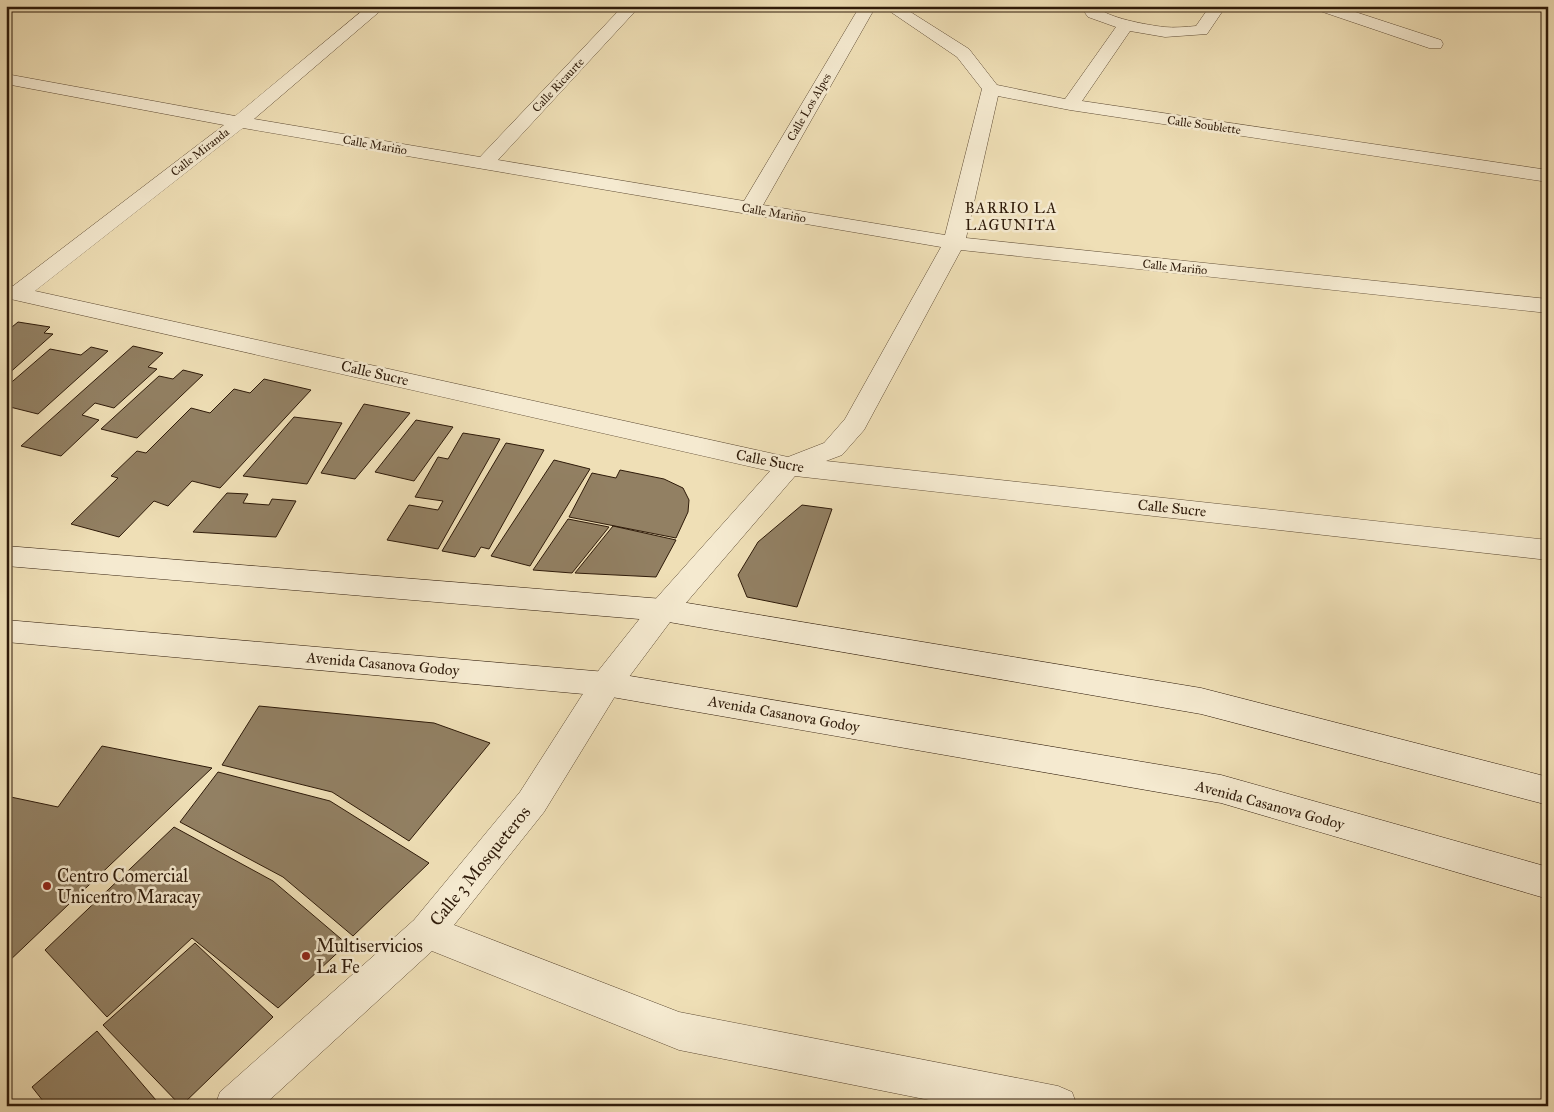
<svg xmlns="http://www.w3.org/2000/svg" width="1554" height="1112" font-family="'IM FELL Great Primer',serif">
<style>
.building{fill:#928063;stroke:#2e1a09}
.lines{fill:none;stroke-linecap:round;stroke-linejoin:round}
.street-casing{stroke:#5e4b34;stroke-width:1}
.secondary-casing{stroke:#2e1a09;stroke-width:1}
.street{fill:#f5ead0;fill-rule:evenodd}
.secondary{fill:#f5ead0;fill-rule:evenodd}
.poi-dot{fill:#8f2418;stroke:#f5ead0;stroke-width:2}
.labels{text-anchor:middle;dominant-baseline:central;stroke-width:5;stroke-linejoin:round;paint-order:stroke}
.far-street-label{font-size:12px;fill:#2e1a09;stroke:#f5ead0}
.far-quarter-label{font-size:15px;letter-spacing:1px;fill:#2e1a09;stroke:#f5ead0}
.street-label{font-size:15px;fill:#2e1a09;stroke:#f5ead0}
.near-street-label{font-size:18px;fill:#2e1a09;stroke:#f5ead0}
.near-poi-label{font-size:18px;fill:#2e1a09;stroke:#f5ead0;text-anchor:start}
</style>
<rect width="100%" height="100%" fill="#efdfb6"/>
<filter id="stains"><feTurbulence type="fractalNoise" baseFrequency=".004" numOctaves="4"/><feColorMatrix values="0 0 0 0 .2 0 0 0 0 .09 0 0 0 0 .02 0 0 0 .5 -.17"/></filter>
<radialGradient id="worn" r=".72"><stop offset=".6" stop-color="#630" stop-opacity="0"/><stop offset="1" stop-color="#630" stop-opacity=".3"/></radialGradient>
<path class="building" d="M18,322L50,327L44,333L53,334L6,376V332Z
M133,346L163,353L148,367L157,369L114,408L95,403L82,415L99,420L61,456L21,446Z
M91,347L108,351L38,414L6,406V387L50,349L81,355Z
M183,370L203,375L137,438L101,429L159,376L173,379Z
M264,379L311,390L220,488L192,481L168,506L154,501L119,537L71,524L118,478L111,476L137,451L146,453L191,408L210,413L234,389L250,393Z
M364,404L410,413L355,479L321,473Z
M294,417L342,423L307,484L243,476Z
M416,420L453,427L414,481L375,472Z
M463,433L500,439L438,549L387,540L409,505L438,510L443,501L415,497L438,457L448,459Z
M506,443L544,450L489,549L481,547L475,557L442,551Z
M554,460L590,469L530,566L491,556Z
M620,470L664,479L683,488L689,500L688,512L676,538L569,517L592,473L616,478Z
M227,493L248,494L243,503L269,505L272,499L296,501L276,537L193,532Z
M802,505L832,509L797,607L747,597L738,575L758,542Z
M568,519L609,527L572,573L533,570Z
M613,526L676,540L656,577L575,573Z
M259,706L434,723L490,743L409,841L332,792L222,765Z
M102,746L212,768L6,964V796L58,807Z
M218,772L330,801L429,863L353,936L283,877L180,822Z
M174,827L273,881L347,944L278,1008L192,938L107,1017L45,950Z
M195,943L273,1017L181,1106L103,1025Z
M97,1031L161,1106H47L32,1087Z"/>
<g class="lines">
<defs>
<path id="street" d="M368,6H386L254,119L480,157L623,6H640L498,160L744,201L860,6H876L763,205L945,235L982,89L957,57L882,6H901L969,49L997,85L1065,99L1116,27L1088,17L1080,6H1096C1106,18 1148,25 1164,27C1174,28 1186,27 1196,26L1210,6H1226L1207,34L1165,37L1130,31L1082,101L1548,170V182L1070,110L998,96L966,238L1548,299V313L961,250L864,430L842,455L826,461L1548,540V560L795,476L673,618L617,693L544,812L454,925L679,1012L1058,1086L1072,1092L1077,1106H959L679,1050L432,951L263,1106H215L220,1092L414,920L520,792L595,675L653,602L770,471L6,298V284L13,286L224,125L6,84V74L235,116ZM243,128L941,247L845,419L824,443L788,457L35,291Z
M1312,6H1337L1441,40L1443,44L1441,48H1429L1314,9Z"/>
<path id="secondary" d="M6,546L663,599L1201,688L1548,777V805L1201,714L663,621L6,566Z
M6,620L606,672L1221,775L1548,867V899L1221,803L606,696L6,642Z"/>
</defs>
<use href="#street" class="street-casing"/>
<use href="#secondary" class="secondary-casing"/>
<use href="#street" class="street"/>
<use href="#secondary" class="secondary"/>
</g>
<g class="poi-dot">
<circle cx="47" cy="886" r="5"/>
<circle cx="306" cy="956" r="5"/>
</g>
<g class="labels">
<g class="far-street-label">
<text transform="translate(558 85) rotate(-47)">Calle Ricaurte</text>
<text transform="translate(809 107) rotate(-60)">Calle Los Alpes</text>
<text transform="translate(1204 125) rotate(8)">Calle Soublette</text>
<text transform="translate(375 145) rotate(10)">Calle Mariño</text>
<text transform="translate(200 152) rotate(-38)">Calle Miranda</text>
<text transform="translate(774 213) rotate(10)">Calle Mariño</text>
<text transform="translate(1175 267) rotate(6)">Calle Mariño</text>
</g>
<g class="far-quarter-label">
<text x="1011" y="208">BARRIO LA<tspan x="1011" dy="17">LAGUNITA</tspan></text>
</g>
<g class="street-label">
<text transform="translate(375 373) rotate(13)">Calle Sucre</text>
<text transform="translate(770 461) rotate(11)">Calle Sucre</text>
<text transform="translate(1172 508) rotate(6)">Calle Sucre</text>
<text transform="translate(383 664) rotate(5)">Avenida Casanova Godoy</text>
<text transform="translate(784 714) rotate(10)">Avenida Casanova Godoy</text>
<text transform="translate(1270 805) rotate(15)">Avenida Casanova Godoy</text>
</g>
<g class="near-street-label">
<text transform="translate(480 866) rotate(-51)">Calle 3 Mosqueteros</text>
</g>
<g class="near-poi-label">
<text x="57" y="876">Centro Comercial<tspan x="57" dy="21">Unicentro Maracay</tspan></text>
<text x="316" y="946">Multiservicios<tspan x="316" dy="21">La Fe</tspan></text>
</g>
</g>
<rect width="1554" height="1112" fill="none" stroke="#efdfb6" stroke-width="25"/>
<rect x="8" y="8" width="1539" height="1097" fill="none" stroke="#2e1a09" stroke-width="2.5"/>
<rect x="12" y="12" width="1529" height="1087" fill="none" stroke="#2e1a09"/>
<rect width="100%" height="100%" filter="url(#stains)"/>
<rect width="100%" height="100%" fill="url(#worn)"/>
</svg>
